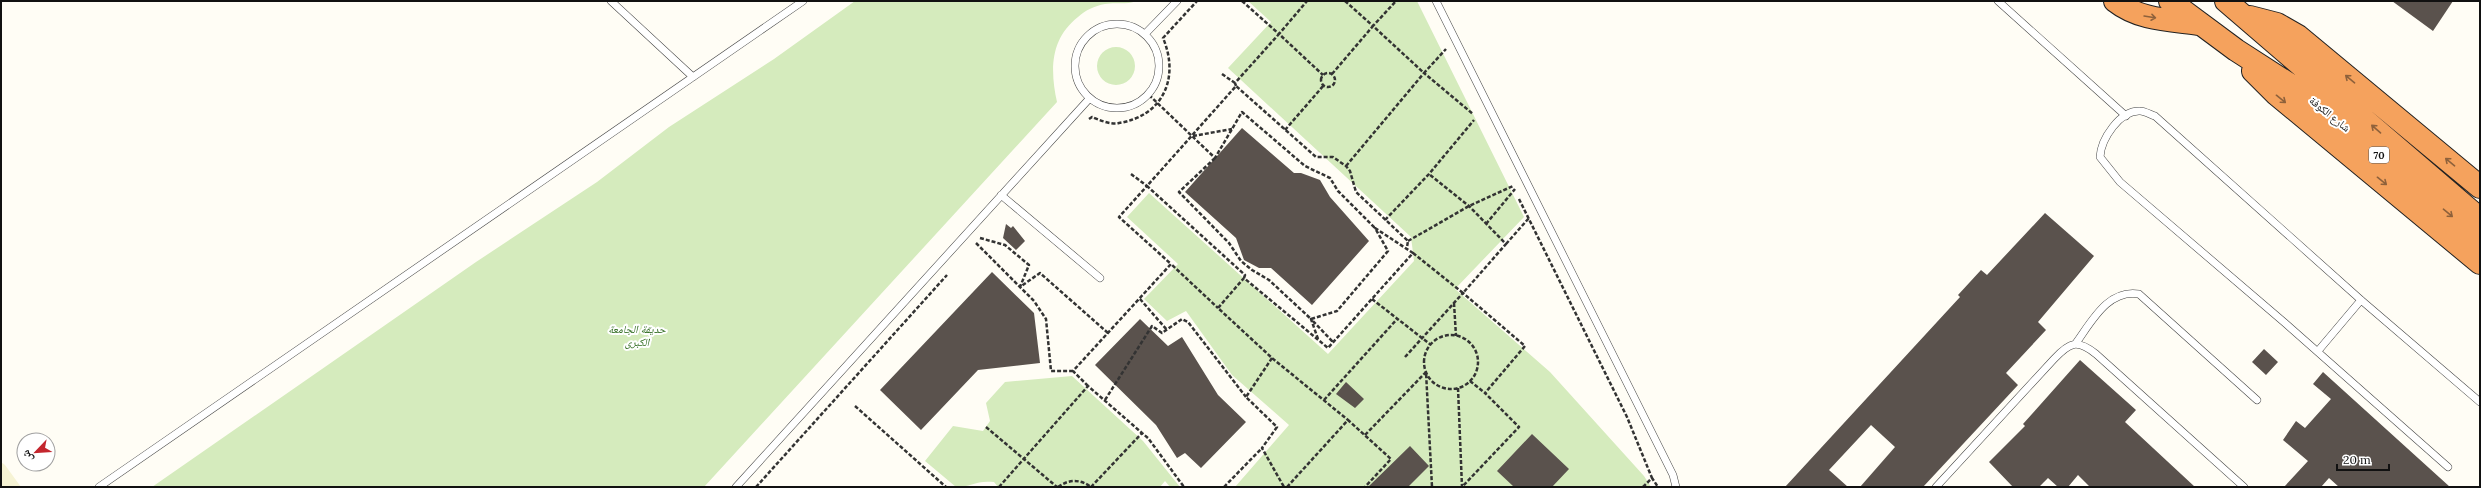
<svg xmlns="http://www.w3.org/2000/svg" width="2481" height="488" font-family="Lora,'Noto Naskh Arabic',serif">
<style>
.farmland{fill:#f6f3d4}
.green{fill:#d5ebbd}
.building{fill:#5a524d}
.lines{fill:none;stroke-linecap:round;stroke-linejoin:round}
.lane-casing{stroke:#444;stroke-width:8}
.highway-casing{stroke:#222;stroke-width:24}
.path{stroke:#333;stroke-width:2.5;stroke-dasharray:4 2;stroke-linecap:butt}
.lane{stroke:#fff;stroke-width:7}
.highway{stroke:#f5a25d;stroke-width:22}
.oneway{stroke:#8e613b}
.labels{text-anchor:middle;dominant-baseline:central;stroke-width:4;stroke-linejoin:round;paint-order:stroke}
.shield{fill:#fff;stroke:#585858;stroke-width:1}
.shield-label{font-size:10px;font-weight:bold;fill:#111}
.street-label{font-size:11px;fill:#111;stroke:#fff}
.park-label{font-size:11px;font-style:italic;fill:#2f6b1f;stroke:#fff}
</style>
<rect width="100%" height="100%" fill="#fffdf5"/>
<path class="farmland" d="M1,462L5,465L21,487H1Z"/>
<path class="green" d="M855,1H1136C1127,5 1115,2 1105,4C1094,6 1086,10 1078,17C1050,39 1050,70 1057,102L704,487H152L476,262L597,182L669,127L774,59Z
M1248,1H1417L1524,217L1455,289L1550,372L1644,476L1651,487H1235L1289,425L1232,375L1186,311L1167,321L1144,299L1178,264L1127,217L1149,193L1328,354L1414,261L1411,237L1228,68L1271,22Z
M1097 66a19 19 0 1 1 38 0a19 19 0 1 1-38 0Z
M1072,376L1143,441L1180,487H1170L1165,481L1160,487H998L994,482C976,480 971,487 956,487L925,461L953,426L983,431L990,421L986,403L1005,382Z"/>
<path class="building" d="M2392,1H2453L2433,31Z
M1242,128L1294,173H1301L1320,180L1330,197L1369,241L1312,305L1271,268H1259L1244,260L1236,238L1185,192Z
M2045,213L2094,256L2038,322L2046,330L2006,373L2018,385L1923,487H1860L1895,447L1871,425L1829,470L1848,487H1785L1960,297L1958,295L1981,270L1987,275Z
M1006,224L1011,228L1013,226L1025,241L1016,250L1003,238Z
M992,272L1034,313L1040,363L978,370L921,430L880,390Z
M1140,319L1168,346L1182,337L1218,395L1246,422L1201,468L1185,453L1177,458L1156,425L1095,365Z
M2264,349L2278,362L2266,375L2252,362Z
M2080,360L2136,410L2125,422L2195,487H2090L2078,475L2068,487H2058L2048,478L2039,487H2013L1989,462L2025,426L2023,424Z
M2323,372L2450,487H2339L2329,478L2321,487H2284L2308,461L2283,440L2296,421L2305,428L2331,399L2313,384Z
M1346,382L1364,399L1355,408L1336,394Z
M1532,434L1569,469L1552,487H1514L1497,471Z
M1410,446L1429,466L1408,487H1368Z"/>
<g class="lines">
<defs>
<path id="lane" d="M611,1L693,77
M1436,1L1673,475L1676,487
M1998,1L2126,116
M1075 66a42 42 0 1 1 84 0a42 42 0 1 1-84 0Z
M1145,34L1177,1
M1001,195L1100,278
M2076,343C2092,321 2108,289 2139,294L2257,400
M2318,351L2361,300
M2448,467L2285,323L2120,182L2100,157C2101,139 2120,110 2140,111C2145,111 2151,115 2155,116L2361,300L2480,402
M99,487L803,1
M736,487L1089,99
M1936,487L2054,359C2070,342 2077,339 2096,354L2244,487"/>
<path id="highway" d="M2115,1C2139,20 2170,20 2199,24
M2170,1L2236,50L2309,97L2480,240
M2226,1L2480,219
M2250,17L2277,24L2298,36L2480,187
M2253,71L2276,94L2480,263"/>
</defs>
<use href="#lane" class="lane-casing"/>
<use href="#highway" class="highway-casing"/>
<path class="path" d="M1242,1L1279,34L1307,1
M1345,1L1373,26L1396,1
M1321 80a7 7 0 1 1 14 0a7 7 0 1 1-14 0Z
M1222,74L1235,83
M1332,74L1373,26L1424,73L1446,49
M1236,86L1235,83L1279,34L1323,75
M1149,95L1215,158L1242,112L1305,166L1330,178L1338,191L1375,228
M1089,119L1092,117C1099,120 1111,125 1119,123C1163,116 1180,78 1163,38L1197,1
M1285,130L1324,85
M1193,136L1232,129
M1215,158L1179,192L1229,243L1241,261L1252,270L1269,280L1311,319L1337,311L1388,251L1375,228L1413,253L1328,348L1244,278L1218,308L1272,358L1348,420
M1346,166L1424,73L1473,114
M1131,174L1147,186L1119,217L1171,264
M1519,199L1627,417L1652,478
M1385,220L1429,174L1474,120
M1486,224L1515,189
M980,238L1005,245L1029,265L1020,287L1040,273L1108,333
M1408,241L1469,206L1513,186
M976,243L1034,301L1046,319L1051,371H1073
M1506,244L1529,218
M1413,253L1463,293L1506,244L1469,206L1429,174
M1244,278L1245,275L1147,186L1236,86L1316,157H1333L1346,166L1350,171L1356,192L1408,241L1407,247
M1140,299L1167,330
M1372,299L1431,345
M1454,303L1456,336
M1424 362a27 27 0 1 1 54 0a27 27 0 1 1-54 0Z
M1318,339L1311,319L1333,342
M1405,357L1463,293L1525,346L1485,393L1519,427L1462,487
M1272,358L1246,397L1277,427L1262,448L1284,487
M1470,381L1485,393
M1088,386L1073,371L1171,264L1218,308
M1458,388L1462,487
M1105,400L1152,326L1162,333L1182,319L1188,322L1246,397
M1324,400L1398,318
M855,406L946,487
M986,427L1057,487
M1365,435L1426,372L1432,487
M756,487L947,275
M999,487L1088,386L1142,433
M1058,487C1069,479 1080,479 1091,487
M1091,487L1142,433L1148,438L1184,487
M1224,487L1262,448
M1287,487L1348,420L1391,459L1365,487
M1643,487L1652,478L1658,487"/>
<use href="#lane" class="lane"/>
<use href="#highway" class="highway"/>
</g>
<defs><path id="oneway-shaft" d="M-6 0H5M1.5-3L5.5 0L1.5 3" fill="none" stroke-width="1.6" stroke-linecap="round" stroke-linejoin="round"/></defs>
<g class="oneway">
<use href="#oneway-shaft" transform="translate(2150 17) rotate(9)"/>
<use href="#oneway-shaft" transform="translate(2350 79) rotate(-140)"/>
<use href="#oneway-shaft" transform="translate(2281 99) rotate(39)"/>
<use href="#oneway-shaft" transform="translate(2376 129) rotate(-139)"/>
<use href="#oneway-shaft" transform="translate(2450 162) rotate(-140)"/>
<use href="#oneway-shaft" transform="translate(2382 181) rotate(39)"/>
<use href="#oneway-shaft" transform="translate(2448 213) rotate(40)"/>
</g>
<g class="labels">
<rect class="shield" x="2369" y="147" width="20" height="16" rx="3"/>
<g class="shield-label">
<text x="2379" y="155">70</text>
</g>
<g class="street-label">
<text transform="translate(2330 114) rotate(39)">شارع الكوفة</text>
</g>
<g class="park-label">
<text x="637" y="329">حديقة الجامعة<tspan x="637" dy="13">الكبرى</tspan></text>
</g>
</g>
<rect width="2481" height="488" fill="none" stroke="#111111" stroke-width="4"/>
<g transform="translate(36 452) rotate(245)"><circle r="19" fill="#ffffff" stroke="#a0a0a0"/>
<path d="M0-3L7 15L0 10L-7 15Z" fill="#c4262e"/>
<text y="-6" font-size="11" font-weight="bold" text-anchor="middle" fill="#111111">ش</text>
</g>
<path d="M2337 464v6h52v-6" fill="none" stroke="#111111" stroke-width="2"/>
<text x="2343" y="464" font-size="12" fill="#111111" stroke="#ffffff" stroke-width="3" paint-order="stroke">20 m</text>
</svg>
